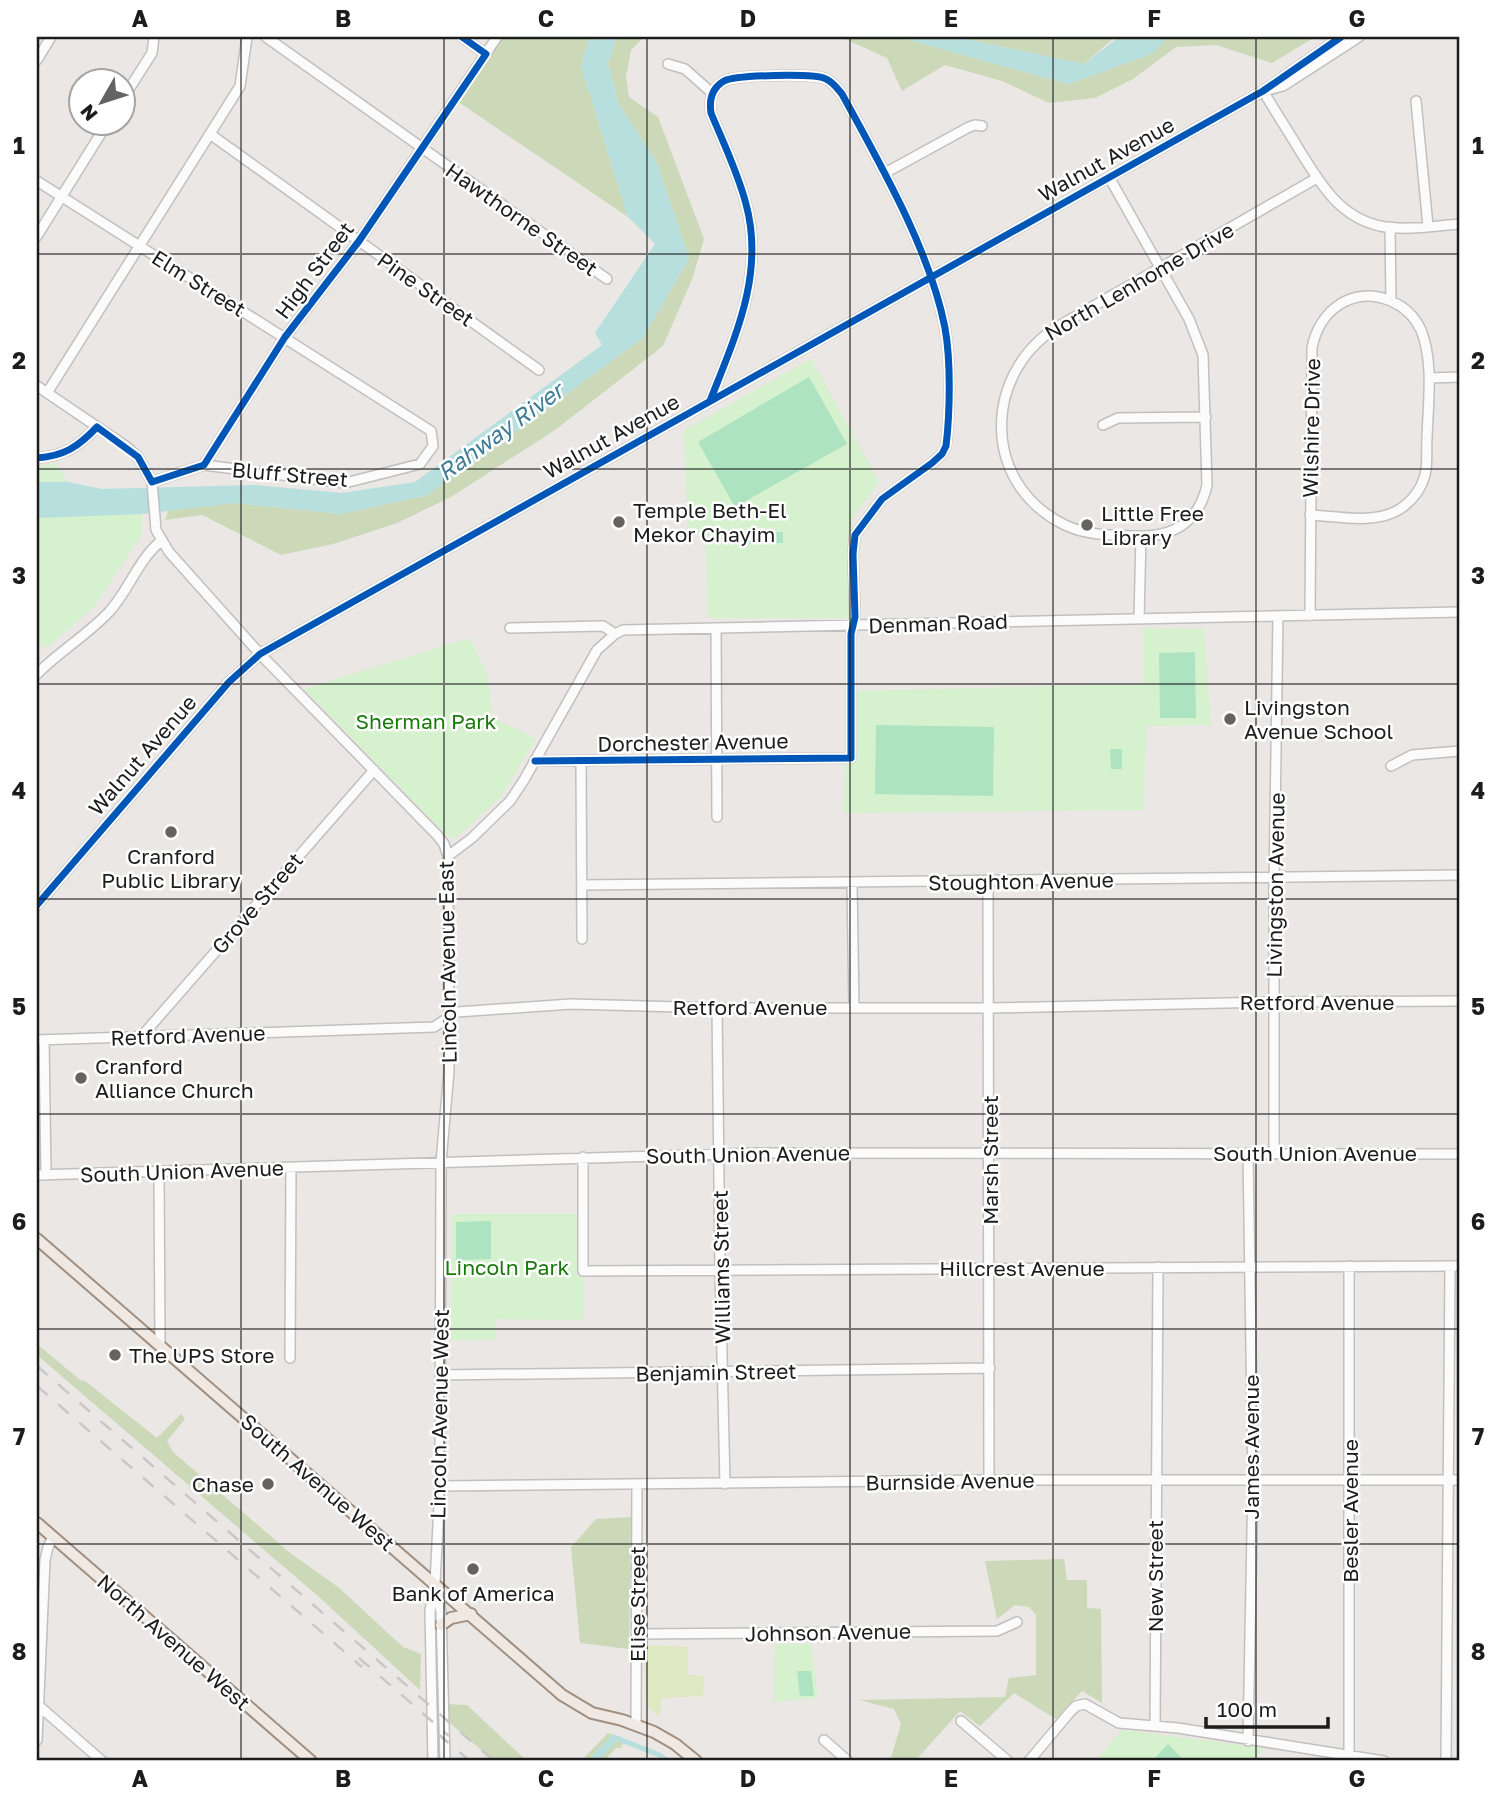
<svg xmlns="http://www.w3.org/2000/svg" width="1497" height="1798" font-family="'Golos Text',sans-serif">
<style>
.grass{fill:#dee8c1}
.forest{fill:#cbd9b8}
.park{fill:#d5f1cd}
.pitch{fill:#aee3c1}
.water{fill:#b6dfde}
.lines{fill:none;stroke-linecap:round;stroke-linejoin:round}
.minor-casing{stroke:#c1c0bf;stroke-width:12}
.major-casing{stroke:#a08f81;stroke-width:14}
.minor{stroke:#fcfbfb;stroke-width:9}
.major{stroke:#f0e8e2;stroke-width:10}
.rail{stroke:#c9c8c8;stroke-width:2.5;stroke-dasharray:14 14;stroke-linecap:butt}
.cycleway-casing{stroke:#fff;stroke-width:11}
.cycleway{stroke:#0057b8;stroke-width:7}
.grid{fill:none;stroke:#1c1c1c;stroke-width:2;stroke-opacity:0.55}
.poi-dot{fill:#646362;stroke:#fff;stroke-width:2.5}
.labels{text-anchor:middle;dominant-baseline:central;stroke-width:5;stroke-linejoin:round;paint-order:stroke}
.street-label{font-size:21px;fill:#1c1c1c;stroke:#fff}
.poi-label{font-size:21px;fill:#1c1c1c;stroke:#fff;text-anchor:start}
.park-label{font-size:21px;fill:#187a09;stroke:#fff}
.water-label{font-size:23px;font-style:italic;fill:#3f7c95;stroke:#fff}
.neatline{fill:none;stroke:#1c1c1c;stroke-width:2.5}
.grid-label{font-size:23px;text-anchor:middle;font-weight:bold;fill:#1c1c1c}
</style>
<rect width="100%" height="100%" fill="#eae7e4"/>
<path class="grass" d="M645,1645L688,1647V1675L704,1676L703,1696L661,1698V1711L657,1715L647,1705Z"/>
<path class="forest" d="M501,37H590L581,66L628,217L457,101Z
M617,37H644L631,50L626,77L629,97L658,117L704,239L693,277L663,346L555,430L451,497L397,523L333,544L281,555L202,515L165,520L169,510L235,503L341,514L428,495L643,338L689,258L657,163L618,103L608,64Z
M834,37H898L1069,84L1154,53L1167,37H1315L1272,63L1216,45L1176,47L1133,79L1095,98L1049,103L1002,81L945,65L902,91L887,58L843,38Z
M955,37H1115L1084,64Z
M37,1344L80,1380L85,1381L157,1438L181,1414L185,1419L167,1441L173,1452L289,1552L338,1587L403,1647L421,1654L420,1690L319,1597L37,1355Z
M631,1517L629,1649L580,1643L571,1547L596,1519Z
M1064,1559L1067,1580H1087V1608L1101,1609L1102,1703L1082,1691L1056,1719L1014,1693L980,1726L960,1711L915,1761H890L901,1724L894,1709L859,1700L1005,1697L1009,1678L1036,1675V1615L1029,1607L1015,1605L997,1619L985,1561Z
M445,1704L467,1705L527,1761H494L443,1717Z
M608,1733L625,1739L621,1748H616L604,1761H581Z"/>
<path class="park" d="M811,359L879,482L852,518L856,691L1143,684V628L1204,629L1211,725L1146,726L1144,810L844,813L849,618H708L705,534H688L684,430Z
M54,463L68,482L67,515L142,514V534L94,607L46,648L37,641V467Z
M470,638L488,677L492,717L536,739L500,798L455,838L448,837L304,689Z
M452,1214H577V1276H583V1320L496,1319L495,1340H451Z
M775,1644H811L818,1698L774,1702Z
M1122,1730L1264,1748L1253,1761H1095Z"/>
<path class="pitch" d="M809,377L847,444L735,507L698,442Z
M783,532V543L749,544V533Z
M1195,652L1196,718H1160L1159,653Z
M876,725L994,727L993,796L875,794Z
M1110,749H1122V769H1111Z
M491,1221V1259L456,1260V1222Z
M797,1671H811L814,1696H800Z
M1168,1744L1185,1761H1152Z"/>
<path class="water" d="M590,37H617L608,64L618,103L657,163L689,258L643,338L428,495L341,514L235,503L142,514L37,518V482H68L102,489L254,485L342,493L415,482L602,345L595,333L655,244L628,217L581,66Z
M898,37H955L1084,64L1119,37H1167L1154,53L1069,84Z
M613,1734L661,1753L672,1761H663L658,1757L617,1741L598,1761H587Z"/>
<g class="lines">
<defs>
<path id="minor" d="M266,37L607,279
M462,37L486,54
M37,60L51,37
M668,64L685,69L712,93
M1268,90L1283,86L1359,37
M1263,91C1275,111 1288,131 1300,151C1320,183 1339,217 1380,226C1406,231 1434,226 1460,224
M122,100L152,53L154,37
M1416,101L1428,226
M210,134L539,370
M885,173L969,127L975,125L982,126
M1109,177L1189,319L1203,355L1207,485C1199,522 1173,537 1138,536C1112,535 1088,536 1065,525C978,483 983,367 1064,323L1317,178
M37,181L431,431L433,446L420,464L345,483L204,465
M37,236L108,122
M1429,378L1460,377
M37,386L127,447L138,457L152,482L156,530L169,552L260,654L437,835L444,844L448,856L449,1071L441,1162L440,1486L435,1583L430,1611L433,1761
M47,393L240,86L247,37
M1103,425L1118,418L1206,417
M37,458C64,456 78,447 97,427
M152,482L204,465L285,337L359,241L497,37
M1310,515C1337,516 1375,525 1400,509C1412,501 1421,490 1425,475C1428,463 1426,450 1427,438C1428,404 1434,362 1421,330C1415,317 1405,307 1391,301L1390,227
M1310,616L1312,348C1319,310 1353,285 1391,301
M1139,619L1141,536
M510,628L603,626L615,634
M716,628L717,817
M37,674C59,652 87,635 109,612C129,590 138,560 161,541
M535,761L851,758V634L855,617L853,554L855,535L882,499L932,463L942,454L946,446C950,413 951,361 945,328C930,250 880,164 842,94C837,88 833,82 826,79C815,73 735,75 724,81C712,88 709,100 711,113C723,142 738,173 746,204C765,274 735,337 710,401
M581,761L582,939
M1391,766L1412,755L1460,751
M448,856L472,838L510,801L524,780L597,650L615,634L623,630L1460,612
M988,881L989,1480
M852,883L854,1007
M582,885L1460,875
M37,905L229,682L260,654L1263,91L1341,37
M717,1008L720,1269L725,1484
M141,1037L374,770
M37,1040L434,1027L457,1012L571,1004L717,1008H989L1274,1002L1460,1001
M44,1040L46,1175
M1248,1153L1253,1480L1248,1741
M1274,1153V887L1278,616
M583,1157V1271L1460,1266
M159,1172L160,1345
M37,1175L757,1153L1460,1154
M290,1358L291,1168
M441,1375L990,1368
M440,1486L989,1480H1460
M436,1588L441,1612L445,1761
M637,1634L997,1631L1017,1622
M39,1706L102,1761
M961,1721L1008,1761
M636,1724L637,1484
M1155,1726L1158,1267
M37,1740L45,1560L48,1547L53,1537
M824,1740L848,1761
M1349,1756V1266
M1029,1761L1070,1712L1076,1706L1085,1704L1119,1723L1178,1728L1384,1761
M1446,1761L1450,1266"/>
<path id="major" d="M37,1239L562,1695L592,1713L622,1720L654,1732L675,1744L696,1761
M37,1523L311,1761
M441,1625L451,1618L471,1614"/>
</defs>
<use href="#minor" class="minor-casing"/>
<use href="#major" class="major-casing"/>
<use href="#minor" class="minor"/>
<use href="#major" class="major"/>
<path class="rail" d="M37,1366L494,1761
M37,1386L362,1667
M359,1658L449,1736
M438,1734L470,1761"/>
<defs>
<path id="cycleway" d="M37,458C64,456 78,447 97,427L138,457L152,482L204,465L285,337L359,241L486,54L462,37
M535,761L851,758V634L855,617L853,554L855,535L882,499L932,463L942,454L946,446C950,413 951,361 945,328C930,250 880,164 842,94C837,88 833,82 826,79C815,73 735,75 724,81C712,88 709,100 711,113C723,142 738,173 746,204C765,274 735,337 710,401
M37,905L229,682L260,654L1263,91L1341,37"/>
</defs>
<use href="#cycleway" class="cycleway-casing"/>
<use href="#cycleway" class="cycleway"/>
</g>
<path class="grid" d="M241,37V1761M444,37V1761M647,37V1761M850,37V1761M1053,37V1761M1256,37V1761M37,254H1460M37,469H1460M37,684H1460M37,899H1460M37,1114H1460M37,1329H1460M37,1544H1460"/>
<g class="poi-dot">
<circle cx="619" cy="522" r="7"/>
<circle cx="1087" cy="525" r="7"/>
<circle cx="1230" cy="719" r="7"/>
<circle cx="171" cy="832" r="7"/>
<circle cx="81" cy="1078" r="7"/>
<circle cx="115" cy="1355" r="7"/>
<circle cx="268" cy="1484" r="7"/>
<circle cx="473" cy="1569" r="7"/>
</g>
<g class="labels">
<g class="street-label">
<text transform="translate(1106 159) rotate(-29)">Walnut Avenue</text>
<text transform="translate(522 219) rotate(35)">Hawthorne Street</text>
<text transform="translate(314 270) rotate(-53)">High Street</text>
<text transform="translate(1139 281) rotate(-30)">North Lenhome Drive</text>
<text transform="translate(199 283) rotate(32)">Elm Street</text>
<text transform="translate(426 289) rotate(35)">Pine Street</text>
<text transform="translate(1311 428) rotate(-89)">Wilshire Drive</text>
<text transform="translate(611 436) rotate(-29)">Walnut Avenue</text>
<text transform="translate(290 474) rotate(5)">Bluff Street</text>
<text transform="translate(938 623) rotate(-2)">Denman Road</text>
<text transform="translate(693 742) rotate(-1)">Dorchester Avenue</text>
<text transform="translate(142 755) rotate(-49)">Walnut Avenue</text>
<text transform="translate(1021 881) rotate(-1)">Stoughton Avenue</text>
<text transform="translate(1275 885) rotate(-89)">Livingston Avenue</text>
<text transform="translate(257 903) rotate(-49)">Grove Street</text>
<text transform="translate(447 962) rotate(-91)">Lincoln Avenue East</text>
<text x="1317" y="1002">Retford Avenue</text>
<text x="750" y="1007">Retford Avenue</text>
<text transform="translate(188 1035) rotate(-2)">Retford Avenue</text>
<text x="1315" y="1153">South Union Avenue</text>
<text transform="translate(748 1154) rotate(-1)">South Union Avenue</text>
<text transform="translate(990 1160) rotate(-90)">Marsh Street</text>
<text transform="translate(182 1171) rotate(-2)">South Union Avenue</text>
<text transform="translate(721 1267) rotate(-91)">Williams Street</text>
<text x="1022" y="1268">Hillcrest Avenue</text>
<text transform="translate(716 1372) rotate(-1)">Benjamin Street</text>
<text transform="translate(439 1414) rotate(-89)">Lincoln Avenue West</text>
<text transform="translate(1251 1447) rotate(-90)">James Avenue</text>
<text transform="translate(950 1481) rotate(-1)">Burnside Avenue</text>
<text transform="translate(318 1482) rotate(41)">South Avenue West</text>
<text transform="translate(1350 1511) rotate(-90)">Besler Avenue</text>
<text transform="translate(1155 1576) rotate(-90)">New Street</text>
<text transform="translate(637 1604) rotate(-90)">Elise Street</text>
<text transform="translate(828 1632) rotate(-1)">Johnson Avenue</text>
<text transform="translate(174 1642) rotate(41)">North Avenue West</text>
</g>
<g class="poi-label">
<text x="633" y="510">Temple Beth-El<tspan x="633" dy="24">Mekor Chayim</tspan></text>
<text x="1101" y="513">Little Free<tspan x="1101" dy="24">Library</tspan></text>
<text x="1244" y="707">Livingston<tspan x="1244" dy="24">Avenue School</tspan></text>
<text x="171" y="856" text-anchor="middle">Cranford<tspan x="171" dy="24">Public Library</tspan></text>
<text x="95" y="1066">Cranford<tspan x="95" dy="24">Alliance Church</tspan></text>
<text x="129" y="1355">The UPS Store</text>
<text x="254" y="1484" text-anchor="end">Chase</text>
<text x="473" y="1593" text-anchor="middle">Bank of America</text>
</g>
<g class="park-label">
<text x="426" y="721">Sherman Park</text>
<text x="507" y="1267">Lincoln Park</text>
</g>
<g class="water-label">
<text transform="translate(500 431) rotate(-36)">Rahway River</text>
</g>
</g>
<rect width="1497" height="1798" fill="none" stroke="#ffffff" stroke-width="77"/>
<g transform="translate(102 102) rotate(231)"><circle r="33" fill="#ffffff" stroke="#a4a4a4" stroke-width="2"/>
<path d="M0-5L12 26L0 18L-12 26Z" fill="#646362"/>
<text y="-10" font-size="19" font-weight="bold" text-anchor="middle" fill="#1c1c1c">N</text>
</g>
<path d="M1206 1717v10h122v-10" fill="none" stroke="#1c1c1c" stroke-width="3.5"/>
<text x="1217" y="1717" font-size="21" fill="#1c1c1c" stroke="#ffffff" stroke-width="5" paint-order="stroke">100 m</text>
<rect x="38" y="38" width="1420" height="1721" class="neatline"/>
<g class="grid-label">
<text x="140" y="27">A</text>
<text x="343" y="27">B</text>
<text x="546" y="27">C</text>
<text x="748" y="27">D</text>
<text x="951" y="27">E</text>
<text x="1154" y="27">F</text>
<text x="1357" y="27">G</text>
<text x="19" y="154">1</text>
<text x="1478" y="154">1</text>
<text x="19" y="369">2</text>
<text x="1478" y="369">2</text>
<text x="19" y="584">3</text>
<text x="1478" y="584">3</text>
<text x="19" y="799">4</text>
<text x="1478" y="799">4</text>
<text x="19" y="1015">5</text>
<text x="1478" y="1015">5</text>
<text x="19" y="1230">6</text>
<text x="1478" y="1230">6</text>
<text x="19" y="1445">7</text>
<text x="1478" y="1445">7</text>
<text x="19" y="1660">8</text>
<text x="1478" y="1660">8</text>
<text x="140" y="1787">A</text>
<text x="343" y="1787">B</text>
<text x="546" y="1787">C</text>
<text x="748" y="1787">D</text>
<text x="951" y="1787">E</text>
<text x="1154" y="1787">F</text>
<text x="1357" y="1787">G</text>
</g>
</svg>
